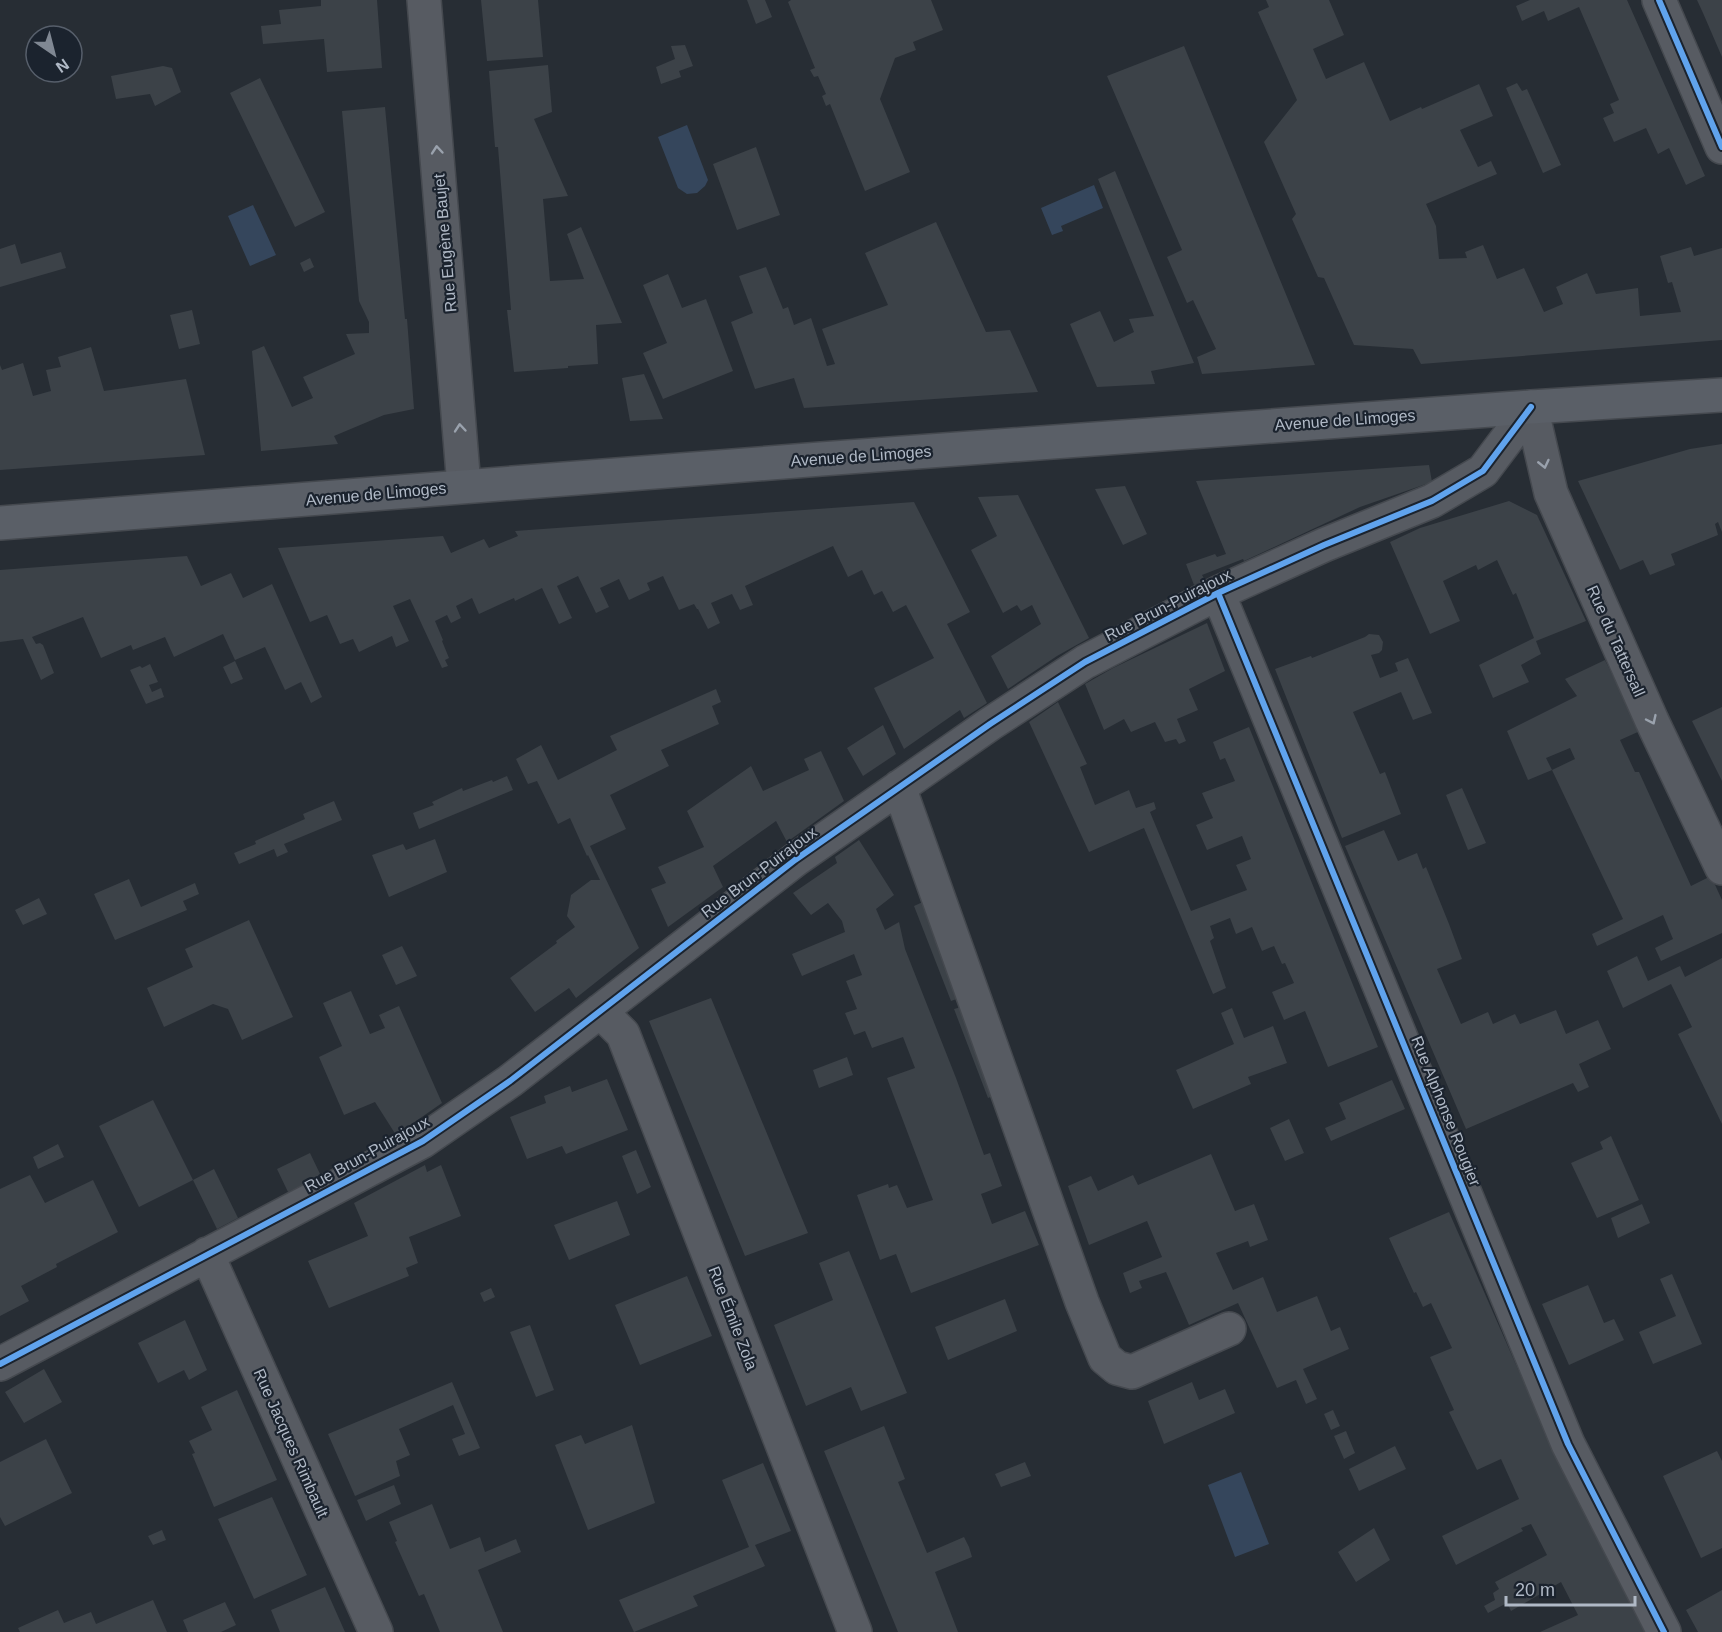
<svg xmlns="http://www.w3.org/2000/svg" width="1722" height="1632" font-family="Helvetica,sans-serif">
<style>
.water{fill:#35465c}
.building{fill:#3c4248}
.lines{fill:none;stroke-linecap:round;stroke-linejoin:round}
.minor-casing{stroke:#45494f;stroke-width:36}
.secondary-casing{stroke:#45494f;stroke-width:36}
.minor{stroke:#575b62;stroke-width:33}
.secondary{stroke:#5a5f67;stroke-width:33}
.cycleway-casing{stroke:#1b232e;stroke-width:10}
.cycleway{stroke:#60a3ed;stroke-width:6}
.oneway{stroke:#9aa2ad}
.labels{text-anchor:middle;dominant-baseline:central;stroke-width:4.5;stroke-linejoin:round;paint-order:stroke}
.street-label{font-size:16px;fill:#b0b9c6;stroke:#1b232e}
</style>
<rect width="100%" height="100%" fill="#272d34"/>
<path class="water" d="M687,125L708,180L705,186L697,193L687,194L678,188L658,137Z
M1094,185L1103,208L1061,226L1063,231L1052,235L1041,208Z
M253,205L276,255L250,266L228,216Z
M1241,1472L1269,1544L1235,1557L1208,1485Z"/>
<path class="building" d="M321,0H377L382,68L327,72L324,39L263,44L261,26L281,24L279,10L321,6Z
M481,0H538L543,57L487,61Z
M747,0H765L772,17L756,24Z
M791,0H931L943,30L913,42L916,50L895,58L880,99L910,172L865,191L830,104L826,106L822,96L826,94L818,76L814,77L810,70L815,68L788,2Z
M1266,0H1329L1344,35L1313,49L1326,79L1364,62L1390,121L1421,107L1422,109L1479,84L1493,116L1460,130L1478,167L1491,161L1497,174L1426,204L1436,226L1439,259L1467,258L1465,252L1483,245L1497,279L1524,268L1544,312L1563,304L1556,287L1587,273L1596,294L1638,288L1640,316L1681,312L1672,282L1668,283L1660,256L1691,247L1694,256L1722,248V340L1421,364L1413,349L1354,345L1324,278L1318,277L1292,219L1296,214L1264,142L1297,100L1258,12L1269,7Z
M1530,0H1627L1705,176L1686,185L1669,148L1658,154L1646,128L1614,142L1603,118L1614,113L1610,104L1619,100L1579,7L1548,21L1544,11L1522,21L1516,6Z
M1697,0H1722V57L1703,13Z
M685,45L693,66L679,71L681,77L661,84L656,67L675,59L671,46Z
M1184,46L1315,365L1202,374L1197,357L1216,349L1193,300L1187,303L1167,257L1182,250L1107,76Z
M548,65L552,112L534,119L568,196L543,199L550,281L584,279L567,234L581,227L622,323L596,325L598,364L568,366V368L514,372L507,310H511L498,147H495L489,71Z
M163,66L172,68L181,92L155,106L150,94L116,99L111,76Z
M260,78L325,212L295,227L230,93Z
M1517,83L1522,91L1527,89L1561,165L1543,173L1506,88Z
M385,107L405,319H407L414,409L384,415L334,436L338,444L261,451L252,351L264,346L292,407L313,398L303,377L355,354L346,334L369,333V322L359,301L342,111Z
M756,147L780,215L737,230L713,164Z
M1115,171L1194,363L1151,371L1155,384L1097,387L1070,324L1100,311L1114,342L1134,332L1129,319L1154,316L1098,179Z
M936,222L986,332L1010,330L1038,392L804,408L794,378L755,389L731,322L753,313L739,276L766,267L783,309L788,307L794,325L811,318L827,366L835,364L822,329L888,305L865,253Z
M15,244L21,264L61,252L66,268L0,287V249Z
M310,258L314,267L304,272L300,263Z
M668,274L682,308L706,299L733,371L663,399L643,353L667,343L643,285Z
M192,310L200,344L179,349L170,315Z
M91,347L104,391L186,379L205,455L0,470V365L2,370L23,363L33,396L51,391L46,370L61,367L58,357Z
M644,374L663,419L630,421L622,378Z
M1722,444V532L1718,522L1715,524L1718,535L1671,554L1675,565L1650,575L1643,560L1620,570L1578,481L1690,449Z
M1429,465L1432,482L1360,507L1244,561L1243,559L1202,575L1205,580L1194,585L1186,564L1215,554L1217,557L1226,554L1196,481Z
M1125,486L1147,534L1123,545L1095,489Z
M1018,495L1089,638L1057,656L1008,689L991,656L1041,624L1032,605L1021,611L1017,605L1003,613L971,550L997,536L978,497Z
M1509,501L1537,515L1586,621L1536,641L1541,654L1521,665L1529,682L1493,698L1479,665L1534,638L1516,593L1513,595L1497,560L1478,570L1476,565L1443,581L1460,621L1430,634L1390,542L1420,528Z
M914,502L970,612L947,624L987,703L964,718L960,710L904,749L874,688L934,658L906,605L893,612L882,591L874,595L862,570L848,577L833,546L745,586L753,605L740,610L732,594L711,603L720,623L708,629L698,609H697L694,604L679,610L663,576L647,583L650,590L629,600L619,579L600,588L609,607L596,613L578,576L557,586L572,618L559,624L542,588L515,601L514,598L479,614L472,598L456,606L461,618L451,623L447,615L435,621L443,640L442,641L449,658L445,660L448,666L442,668L410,599L393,606L409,641L396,647L392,636L359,652L353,639L340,644L327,615L310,622L278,548L443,536L451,553L484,539L489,548L518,536L515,531Z
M187,556L201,586L231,573L243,598L272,584L322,697L311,703L301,682L285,690L265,647L235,660L223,634L174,657L165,637L133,650L131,645L101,658L83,617L32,637L36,644L40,643L43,645L54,673L41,680L23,639L0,642V570Z
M1207,623L1225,671L1189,689L1198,710L1177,719L1186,741L1179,744L1176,739L1165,742L1155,722L1131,732L1124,719L1104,730L1085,684L1113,668Z
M1369,634L1379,635L1383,642L1382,650L1379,653L1371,655L1380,678L1398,671L1395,663L1408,658L1432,713L1413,720L1401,692L1353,712L1380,774L1385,772L1401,814L1342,838L1275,669L1311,656L1312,658L1365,637Z
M1605,660L1640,731L1620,740L1635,772H1639L1691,886L1711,876L1722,900V933L1661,961L1655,948L1673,939L1663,915L1597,946L1592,934L1623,919L1552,770L1575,759L1570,748L1546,758L1552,770L1528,780L1507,731L1577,696L1565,679Z
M235,661L243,679L231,684L223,667Z
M150,664L158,682L149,685L152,692L161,688L164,697L146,704L130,670L140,666L142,668Z
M716,689L721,702L712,706L719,724L661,750L669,766L610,795L626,829L590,846L639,948L576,998L569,988L535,1012L510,978L557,943L556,941L575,927L567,916L571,895L591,880H600L588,855L587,856L570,818L558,824L537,781L528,784L516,759L541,745L558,780L617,750L610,736Z
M1058,702L1087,764L1080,767L1095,805L1129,790L1136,808L1154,802L1156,809L1150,812L1191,911L1247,890L1236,865L1251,859L1242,836L1207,850L1196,825L1213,818L1202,793L1235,781L1225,758L1220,760L1213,742L1249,727L1378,1047L1328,1067L1305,1011L1284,1020L1272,992L1294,983L1285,963L1282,964L1274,946L1262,951L1252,927L1236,934L1230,918L1210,926L1214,938L1210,941L1226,988L1213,994L1144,828L1089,852L1029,722Z
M1722,707V781L1692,721Z
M883,725L896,754L863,776L847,748Z
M821,751L844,801L787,842L776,821L713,866L723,887L668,927L651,889L666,883L658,867L704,847L687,811L751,766L763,791L809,770L804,759Z
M507,776L513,790L419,829L413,813L434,805L432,802L462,788L463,791L492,780L493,782Z
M1462,788L1486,843L1468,850L1446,795Z
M334,801L342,820L284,844L288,852L277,857L274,849L239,864L234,853L256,844L255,841L305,819L303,814Z
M1384,830L1398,861L1417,853L1423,869L1426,867L1449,924L1462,959L1437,969L1461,1024L1488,1012L1493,1024L1515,1014L1520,1024L1556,1010L1566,1034L1598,1020L1611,1049L1579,1064L1589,1087L1578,1092L1573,1083L1466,1129L1345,846Z
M435,839L447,872L389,897L372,855L403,844L406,850Z
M859,840L894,895L876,909L885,930L899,922L905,949L956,1078L984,1155L990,1153L1002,1186L981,1194L992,1224L1025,1211L1039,1245L911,1293L896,1254L880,1260L857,1195L888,1184L889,1188L897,1185L907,1208L933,1200L887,1078L915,1068L903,1037L872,1048L865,1031L854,1035L845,1013L857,1009L846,981L862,975L854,954L802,976L792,954L845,932L842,921L828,903L811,915L793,893L837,863L835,857Z
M129,879L141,907L195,883L199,894L183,901L187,910L115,940L94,894Z
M39,898L47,914L23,925L15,910Z
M925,901L962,997L951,1001L914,906Z
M249,920L293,1017L242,1040L228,1009L213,1004L164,1027L147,988L193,967L185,949Z
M402,946L417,976L396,985L382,955Z
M1637,956L1648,981L1680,966L1685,977L1722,958V1124L1678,1034L1692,1027L1671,984L1623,1008L1607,971Z
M351,991L370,1034L385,1028L379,1015L399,1006L442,1103L396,1135L375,1102L344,1115L319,1057L342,1046L323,1003Z
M711,998L808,1233L745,1256L649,1021Z
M965,1006L998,1094L988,1098L954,1009Z
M1232,1008L1244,1038L1273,1026L1287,1063L1248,1077L1251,1084L1193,1109L1176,1070L1234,1044L1221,1013Z
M847,1057L853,1075L819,1088L813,1070Z
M607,1079L628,1130L566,1154L562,1146L527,1159L510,1117L546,1103L544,1096L570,1086L572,1092Z
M1392,1080L1405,1109L1331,1141L1325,1128L1346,1119L1339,1103Z
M153,1100L193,1180L214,1169L238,1218L217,1229L193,1180L139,1207L99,1126Z
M1289,1119L1304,1153L1285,1161L1270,1128Z
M1611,1136L1639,1200L1597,1218L1571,1163L1603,1149L1600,1142Z
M58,1144L64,1157L38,1169L33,1157Z
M636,1150L651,1187L637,1194L622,1156Z
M310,1153L321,1176L288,1192L277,1169Z
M1211,1154L1235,1211L1254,1204L1268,1240L1250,1247L1248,1241L1216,1253L1233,1290L1263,1277L1277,1312L1317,1296L1331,1331L1340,1327L1349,1349L1303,1369L1317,1399L1306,1404L1296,1380L1277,1388L1238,1303L1189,1325L1166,1272L1139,1281L1142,1288L1130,1293L1123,1273L1162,1257L1147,1221L1089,1245L1068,1186L1091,1176L1098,1191L1133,1175L1138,1185Z
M425,1165L427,1172L441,1165L461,1216L409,1237L418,1263L406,1268L409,1276L329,1308L308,1261L368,1236L354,1203Z
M30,1175L45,1203L93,1180L118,1232L56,1264L57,1267L21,1286L29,1301L0,1316V1189Z
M617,1201L630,1235L569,1260L554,1225Z
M1642,1204L1650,1223L1618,1238L1611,1218Z
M1449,1212L1557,1458L1646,1632H1540L1578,1615L1561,1582L1511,1611L1507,1603L1488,1613L1484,1606L1495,1600L1493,1593L1499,1589L1495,1582L1547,1555L1531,1524L1521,1528L1523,1531L1456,1565L1442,1536L1519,1499L1501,1459L1477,1470L1449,1412L1454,1410L1430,1357L1452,1348L1431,1303L1423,1307L1416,1292L1414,1293L1389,1238Z
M849,1251L907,1393L861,1411L851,1387L806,1406L774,1325L833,1300L819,1263Z
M1672,1274L1702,1344L1653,1364L1639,1332L1676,1316L1660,1279Z
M687,1276L712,1336L640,1365L615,1305Z
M1588,1285L1604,1323L1614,1319L1624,1340L1569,1365L1542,1304Z
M491,1288L495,1297L484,1302L480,1293Z
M1005,1299L1017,1331L948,1360L935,1327Z
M185,1320L207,1370L189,1380L184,1370L158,1383L138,1343Z
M530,1325L554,1390L536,1397L510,1332Z
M44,1369L62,1402L24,1423L5,1392Z
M452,1382L480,1448L459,1456L452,1439L465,1434L453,1405L399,1429L410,1455L396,1461L400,1476L355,1496L328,1434Z
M1192,1382L1199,1400L1225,1389L1235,1413L1164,1444L1148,1401Z
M237,1390L277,1480L214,1507L192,1454L195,1453L189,1441L212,1430L201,1407Z
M1333,1410L1340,1426L1331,1430L1324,1414Z
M632,1425L655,1503L588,1530L555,1445L581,1435L585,1444Z
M884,1426L905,1479L898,1482L927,1553L964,1537L969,1547L972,1557L935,1572L958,1632H898L824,1451Z
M1346,1431L1355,1453L1344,1459L1334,1436Z
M46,1439L72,1493L5,1526L0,1517V1462Z
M1395,1446L1406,1469L1359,1491L1349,1469Z
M1717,1451L1722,1461V1548L1701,1558L1663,1476Z
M1025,1462L1031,1476L1001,1487L995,1474Z
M763,1463L791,1531L755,1545L765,1566L693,1596L698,1606L634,1632L619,1600L749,1547L722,1480Z
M394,1485L401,1504L366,1521L357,1500Z
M272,1497L307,1575L254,1599L218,1519Z
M432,1504L450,1549L480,1537L485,1552L516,1539L521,1552L478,1570L503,1632H440L424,1594L419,1596L395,1542L397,1541L389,1522Z
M1374,1528L1390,1560L1356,1582L1338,1552Z
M162,1530L166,1540L153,1545L148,1536Z
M325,1587L345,1632H280L271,1610Z
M1722,1590V1632H1698L1686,1610Z
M153,1600L167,1632H20L18,1628L58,1610L64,1623L91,1612L96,1624Z
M225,1602L236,1625L221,1632H188L183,1620Z"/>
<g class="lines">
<defs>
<path id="minor" d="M424,0L464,486
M1659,0L1722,147
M1531,407L1551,493L1652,721L1722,868
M1218,593L1568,1444L1664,1632
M899,787L1082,1302L1105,1358L1117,1368L1132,1372L1229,1329
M600,1011L623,1034L855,1632
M207,1254L376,1632
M0,1364L423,1141L510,1081L795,860L990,724L1085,662L1218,593L1324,545L1432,501L1483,471L1531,407"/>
<path id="secondary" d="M0,523L821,459L1531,407L1722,395"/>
</defs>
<use href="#minor" class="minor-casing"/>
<use href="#secondary" class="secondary-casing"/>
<use href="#minor" class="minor"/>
<use href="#secondary" class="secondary"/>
<defs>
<path id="cycleway" d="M1659,0L1722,147
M1218,593L1568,1444L1664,1632
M0,1364L423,1141L510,1081L795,860L990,724L1085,662L1218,593L1324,545L1432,501L1483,471L1531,407"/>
</defs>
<use href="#cycleway" class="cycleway-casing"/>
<use href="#cycleway" class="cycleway"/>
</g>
<defs><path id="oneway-chevron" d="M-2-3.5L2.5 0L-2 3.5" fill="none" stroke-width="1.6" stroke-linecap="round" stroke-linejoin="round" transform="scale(1.5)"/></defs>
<g class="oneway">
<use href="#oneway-chevron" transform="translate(437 150) rotate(-95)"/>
<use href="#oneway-chevron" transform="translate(460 428) rotate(-95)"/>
<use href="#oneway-chevron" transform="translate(1544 464) rotate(77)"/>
<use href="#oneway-chevron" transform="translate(1652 720) rotate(65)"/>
</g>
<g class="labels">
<g class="street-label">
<text transform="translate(445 243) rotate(-95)">Rue Eugène Baujet</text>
<text transform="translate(1345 420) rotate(-4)">Avenue de Limoges</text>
<text transform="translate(861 456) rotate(-4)">Avenue de Limoges</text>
<text transform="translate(376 494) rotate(-5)">Avenue de Limoges</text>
<text transform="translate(1168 605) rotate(-27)">Rue Brun-Puirajoux</text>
<text transform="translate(1616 641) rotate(66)">Rue du Tattersall</text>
<text transform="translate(759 872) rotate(-37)">Rue Brun-Puirajoux</text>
<text transform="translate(1446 1111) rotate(68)">Rue Alphonse Rougier</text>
<text transform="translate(367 1154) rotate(-29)">Rue Brun-Puirajoux</text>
<text transform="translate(733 1318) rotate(69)">Rue Émile Zola</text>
<text transform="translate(291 1443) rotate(66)">Rue Jacques Rimbault</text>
</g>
</g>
<g transform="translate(54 54) rotate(145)"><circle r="28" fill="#1b232e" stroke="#575f6b" stroke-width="1.5"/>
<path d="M0-4.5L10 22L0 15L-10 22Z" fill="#808893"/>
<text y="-9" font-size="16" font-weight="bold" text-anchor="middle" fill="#b0b9c6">N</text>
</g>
<path d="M1506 1596v9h129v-9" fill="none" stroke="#b0b9c6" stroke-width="3"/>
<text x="1515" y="1596" font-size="18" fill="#b0b9c6" stroke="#1b232e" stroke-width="4.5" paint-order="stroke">20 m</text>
</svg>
